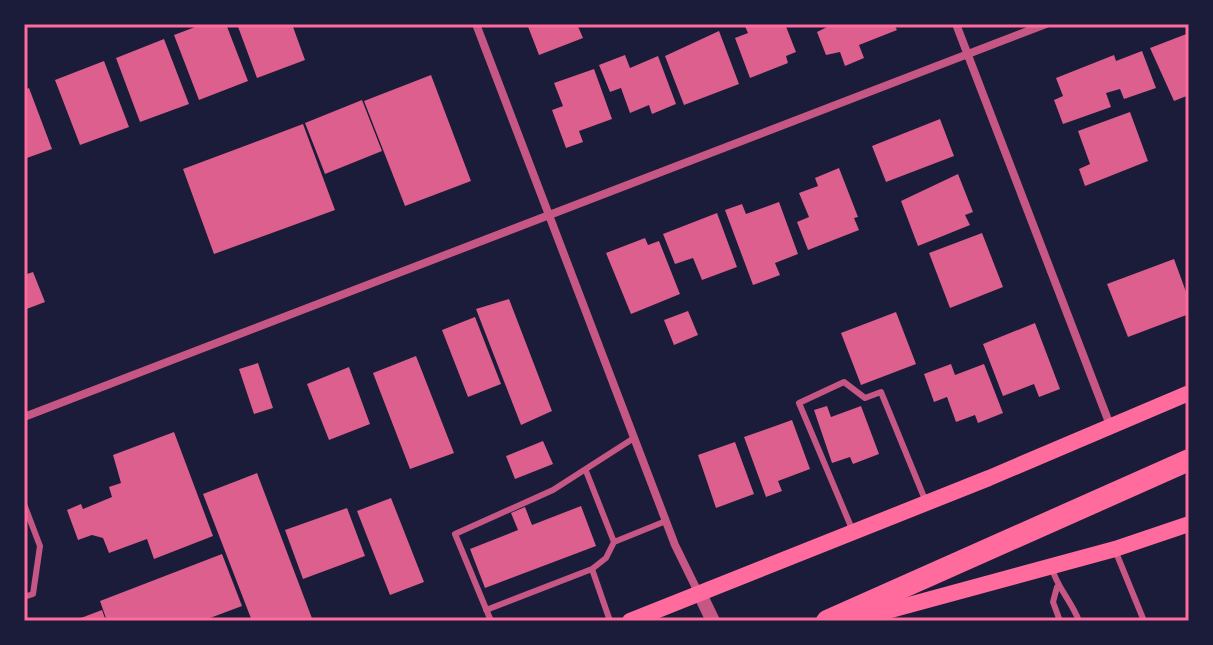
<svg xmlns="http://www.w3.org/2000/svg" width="1213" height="645" font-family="'Noto Sans',sans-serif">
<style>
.building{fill:#dd5f8e}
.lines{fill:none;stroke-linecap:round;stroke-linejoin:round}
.service{stroke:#c65784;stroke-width:6}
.minor{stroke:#c65784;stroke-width:8}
.tertiary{stroke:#c65784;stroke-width:14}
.secondary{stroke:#ff6b9d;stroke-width:16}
.motorway{stroke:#ff6b9d;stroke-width:22}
.neatline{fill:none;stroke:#ff6b9d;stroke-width:3}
</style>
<rect width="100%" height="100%" fill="#1b1b3a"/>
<path class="building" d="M203,24H226L248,81L199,100L174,35Z
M237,24H292L305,60L257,78Z
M527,24H577L583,38L539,55Z
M744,24H785L796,52L786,56L788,63L750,78L735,38L748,33Z
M826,24H894L897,30L859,45L864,58L845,66L840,52L826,55L817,32L827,27Z
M719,31L739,84L684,105L665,56Z
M1189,33V95L1174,101L1150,48Z
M164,39L189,104L140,122L116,58Z
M1142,51L1156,88L1124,99L1120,89L1106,93L1111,107L1063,124L1054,100L1063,96L1056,78L1114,55L1116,61Z
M625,55L630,68L658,56L676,104L652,114L649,105L630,113L621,88L610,92L599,65Z
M104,61L129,127L80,145L55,80Z
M594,69L612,119L579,131L583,142L566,148L552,110L563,106L554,83Z
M431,75L471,181L405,206L364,101Z
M29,88L52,149L24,159V90Z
M362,100L382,151L325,174L305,123Z
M1130,112L1148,161L1085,186L1079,169L1090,164L1078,131Z
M940,119L954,156L886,182L872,146Z
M303,124L335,210L214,254L183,169Z
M839,168L858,217L854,218L859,230L808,250L797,222L809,217L799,193L818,186L815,178Z
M958,174L973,212L965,215L970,225L918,246L901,201Z
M779,202L798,254L775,263L780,275L753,285L725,210L742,204L746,214Z
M717,213L737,267L702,280L693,258L675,264L663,234Z
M982,233L1003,287L950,308L929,253Z
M645,238L648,245L659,241L680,294L631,314L606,253Z
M1174,259L1189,300V314L1128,337L1107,284Z
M33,272L45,302L24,310V275Z
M509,299L552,411L521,425L476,309Z
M688,311L698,335L674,345L664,320Z
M896,312L916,364L861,385L841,333Z
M475,317L501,384L468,397L442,330Z
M1035,323L1060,389L1039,397L1034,384L1003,396L983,344Z
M416,356L454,453L410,469L373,373Z
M258,363L273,408L254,414L239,369Z
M951,364L955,375L984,364L1003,413L978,423L975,415L956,422L947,397L934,402L924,374Z
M349,367L370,424L329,440L307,384Z
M827,406L831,417L861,406L879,454L853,464L850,457L832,463L814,410Z
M792,420L810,469L778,481L782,491L766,497L744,437Z
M174,432L213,536L154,559L147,539L109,553L103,538L92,535L78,540L67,510L81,504L83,509L112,497L109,487L121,483L113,455Z
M543,441L553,464L515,479L506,456Z
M735,442L754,494L716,508L698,455Z
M257,473L313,621H252L203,494Z
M391,498L424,582L390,595L357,511Z
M581,506L596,546L485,588L470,549L518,530L511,513L525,507L532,525Z
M347,508L365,556L303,579L285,530Z
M222,554L242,606L202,621H107L100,601Z
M102,610L106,621H73Z"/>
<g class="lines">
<path class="service" d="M586,471L614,542
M24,504L40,546L33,594L24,597
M852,529L799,403L844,382L865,398L881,392L926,502
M1115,550L1144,621
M1051,566C1057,588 1071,600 1079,621
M592,569L610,621
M1057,587L1053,602L1060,621
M486,610L592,569L606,558L614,542L666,521
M491,621L455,534L553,490L634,438"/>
<path class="minor" d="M476,24L675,545L699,594
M956,24L1110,425
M24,417L1046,24"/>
<path class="tertiary" d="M700,594L713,621"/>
<path class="secondary" d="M630,621L989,478L1189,393
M850,621L1115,549L1189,524"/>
<path class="motorway" d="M827,621L1189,460"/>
</g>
<rect width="1213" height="645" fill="none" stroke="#1b1b3a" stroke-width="52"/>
<rect x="26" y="26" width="1161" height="593" class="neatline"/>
</svg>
